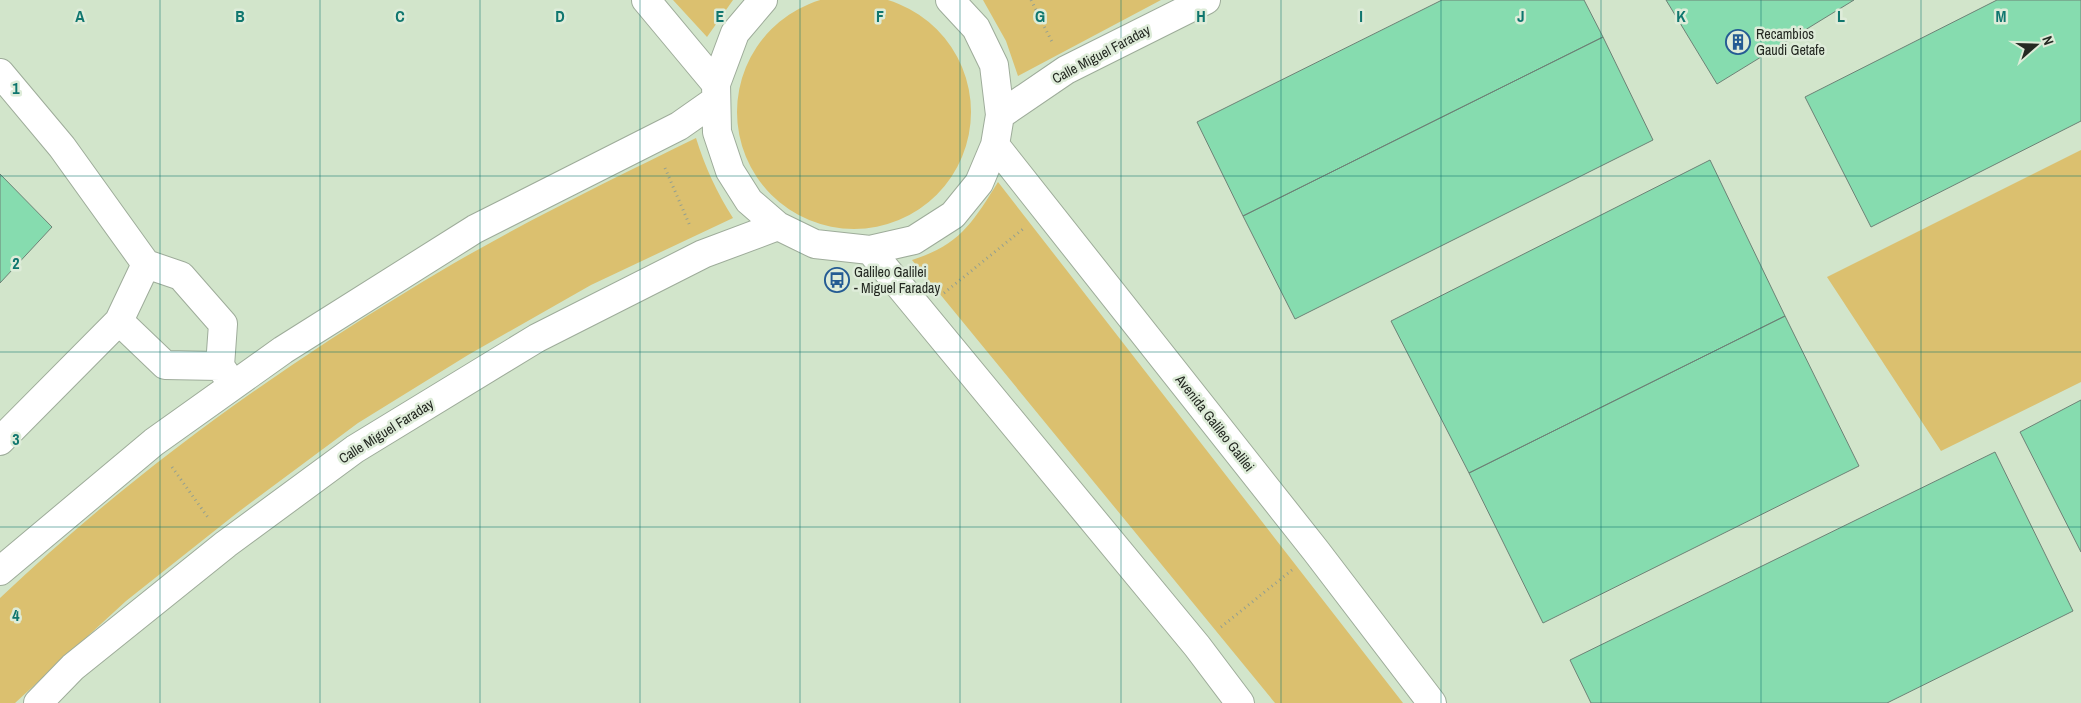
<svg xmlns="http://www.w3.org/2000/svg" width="2081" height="703" font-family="'Archivo Narrow',sans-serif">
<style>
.built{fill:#d2e5cb}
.green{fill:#dbc06f}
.building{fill:#86dcaf;stroke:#6d8276}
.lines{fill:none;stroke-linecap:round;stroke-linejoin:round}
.minor-casing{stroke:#9eac9a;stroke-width:30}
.path{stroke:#949f90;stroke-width:3;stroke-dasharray:1 4;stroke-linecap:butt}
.minor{stroke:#fff;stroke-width:28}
.grid{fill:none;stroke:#0f766e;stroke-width:1;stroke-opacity:0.55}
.labels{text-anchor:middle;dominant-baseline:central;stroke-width:5;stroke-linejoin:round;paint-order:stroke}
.poi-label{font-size:14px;fill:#242922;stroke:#deecd9;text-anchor:start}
.street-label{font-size:14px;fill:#242922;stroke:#deecd9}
.grid-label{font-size:16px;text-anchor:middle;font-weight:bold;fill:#0f766e;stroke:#deecd9;stroke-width:5;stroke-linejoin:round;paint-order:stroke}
</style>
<rect width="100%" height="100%" fill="#deecd9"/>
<path class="built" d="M0,0H2081V703H0Z"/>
<path class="green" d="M737 112a117 117 0 1 1 234 0a117 117 0 1 1-234 0Z
M673,0H733L707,37Z
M983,0H1161L1018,76L1006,41Z
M696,138C705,167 717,193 733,218L591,285L468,355L358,423L237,513L126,601L15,703H0V598C123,481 261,380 406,292C499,234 598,186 696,138Z
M2081,150V382L1941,451L1827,277Z
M998,182L1403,703H1275L912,260C960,245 973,222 998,182Z"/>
<path class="building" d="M1442,0H1584L1603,37L1243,216L1197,122Z
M1666,0H1854L1717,84Z
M1997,0H2081V121L1871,227L1805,97Z
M1603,37L1653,140L1295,319L1243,216Z
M1710,160L1785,316L1469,473L1391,321Z
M0,174L52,227L0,283Z
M1785,316L1859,466L1543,623L1469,473Z
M2081,400V552L2020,432Z
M1995,452L2073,611L1887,703H1591L1570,660Z"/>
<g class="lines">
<defs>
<path id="minor" d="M646,0L716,84
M763,0L735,33L716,84L717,132L730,171L749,201L778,226L815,244L870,250L914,240L953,215L979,183L995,145L1000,115L994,65L976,28L950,0
M0,73L62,147L146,264L181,276L223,324L220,366L233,385
M1000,115L1066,70L1206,0
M995,145L1316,551L1432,703
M870,250L1197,646L1240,703
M119,321L146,264
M0,441L119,321L165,365L220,366
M0,571L154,442L283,350L475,229L679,126L716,100
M38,703L73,667L226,544L355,449L537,338L703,254L778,226"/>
</defs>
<use href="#minor" class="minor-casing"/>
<path class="path" d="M1031,0L1052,42
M665,168L690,226
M944,293L1023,229
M172,467L209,519
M1221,627L1292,570"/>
<use href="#minor" class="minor"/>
</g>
<path class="grid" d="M160,0V703M320,0V703M480,0V703M640,0V703M800,0V703M960,0V703M1121,0V703M1281,0V703M1441,0V703M1601,0V703M1761,0V703M1921,0V703M0,176H2081M0,352H2081M0,527H2081"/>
<defs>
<symbol id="building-ring" viewBox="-11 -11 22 22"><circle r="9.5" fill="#deecd9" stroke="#245b93" stroke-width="1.5"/><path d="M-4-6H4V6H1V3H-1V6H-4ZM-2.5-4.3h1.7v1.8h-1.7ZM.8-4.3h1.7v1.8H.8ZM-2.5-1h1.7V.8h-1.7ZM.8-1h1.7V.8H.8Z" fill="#245b93"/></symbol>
<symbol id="bus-ring" viewBox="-11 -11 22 22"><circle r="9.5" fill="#deecd9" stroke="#245b93" stroke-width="1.5"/><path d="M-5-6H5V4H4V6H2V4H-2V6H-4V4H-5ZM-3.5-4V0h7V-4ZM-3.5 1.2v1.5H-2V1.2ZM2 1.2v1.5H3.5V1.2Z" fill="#245b93"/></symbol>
</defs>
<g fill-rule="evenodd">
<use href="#building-ring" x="1724" y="28" width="28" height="28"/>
<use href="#bus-ring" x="823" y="266" width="28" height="28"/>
</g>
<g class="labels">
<g class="poi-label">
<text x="1756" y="34">Recambios<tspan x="1756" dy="16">Gaudi Getafe</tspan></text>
<text x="854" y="272">Galileo Galilei<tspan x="854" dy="16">- Miguel Faraday</tspan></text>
</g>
<g class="street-label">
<text transform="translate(1101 54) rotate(-28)">Calle Miguel Faraday</text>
<text transform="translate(1215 423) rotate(52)">Avenida Galileo Galilei</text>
<text transform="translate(386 431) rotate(-32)">Calle Miguel Faraday</text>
</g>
</g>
<g class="grid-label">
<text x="80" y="22">A</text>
<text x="240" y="22">B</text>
<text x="400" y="22">C</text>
<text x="560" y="22">D</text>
<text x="720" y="22">E</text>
<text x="880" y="22">F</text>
<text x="1040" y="22">G</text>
<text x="1201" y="22">H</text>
<text x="1361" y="22">I</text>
<text x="1521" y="22">J</text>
<text x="1681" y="22">K</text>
<text x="1841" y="22">L</text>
<text x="2001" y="22">M</text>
<text x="16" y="94">1</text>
<text x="16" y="269">2</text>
<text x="16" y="445">3</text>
<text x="16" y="621">4</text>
</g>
<g transform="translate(2036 45) rotate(70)" stroke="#deecd9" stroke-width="4" paint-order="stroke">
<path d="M0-4L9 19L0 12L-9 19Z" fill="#242922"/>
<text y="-8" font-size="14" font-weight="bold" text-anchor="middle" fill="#242922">N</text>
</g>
</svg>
